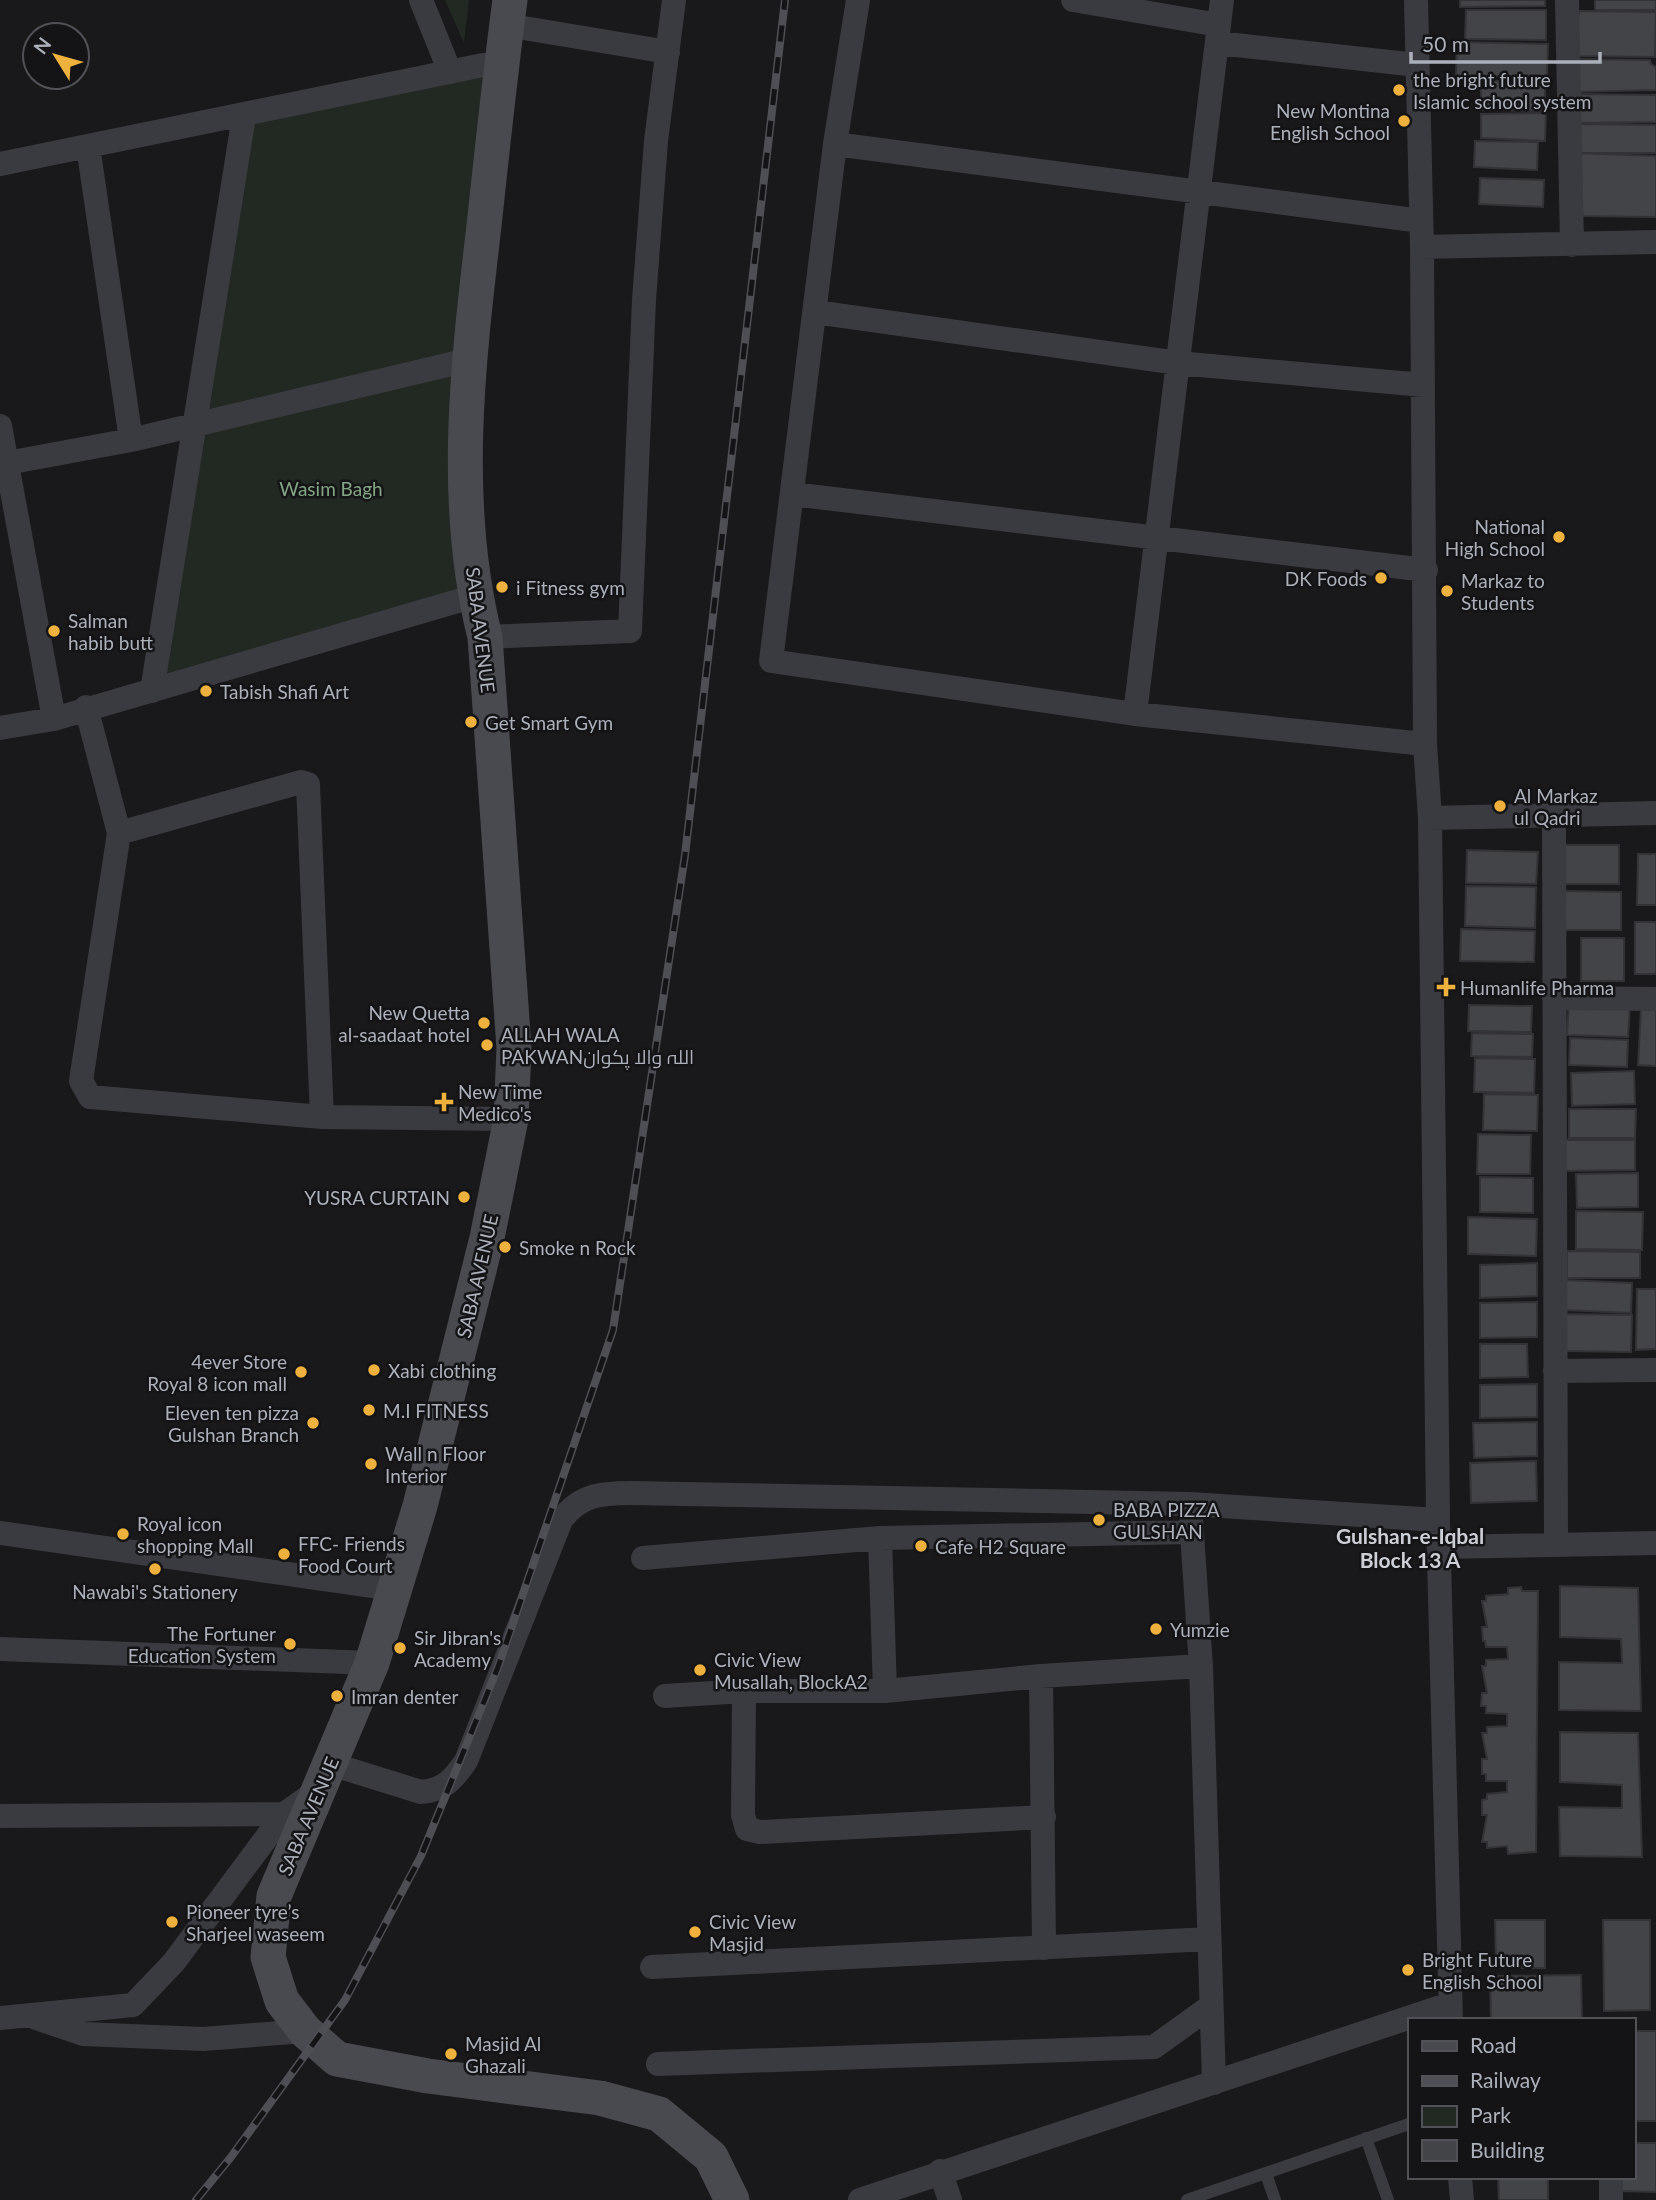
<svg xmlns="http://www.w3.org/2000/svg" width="1656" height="2200" font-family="Lato,Cairo,sans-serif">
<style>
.green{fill:#212922}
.building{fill:#434448;stroke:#333337;stroke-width:2}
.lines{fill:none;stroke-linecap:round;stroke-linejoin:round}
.lane{stroke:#3a3b40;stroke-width:12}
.street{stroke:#3a3b40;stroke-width:24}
.secondary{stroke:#484a50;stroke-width:35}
.rail-casing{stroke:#4d4f55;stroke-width:8}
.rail{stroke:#141416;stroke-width:5;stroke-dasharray:16;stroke-linecap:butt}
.poi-dot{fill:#efb13d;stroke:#141416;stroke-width:2.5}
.labels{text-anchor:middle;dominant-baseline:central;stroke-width:5;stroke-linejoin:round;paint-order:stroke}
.poi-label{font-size:19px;fill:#abb0ba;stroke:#141416;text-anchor:start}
.park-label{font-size:19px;fill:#83a585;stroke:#141416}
.street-label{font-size:19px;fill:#abb0ba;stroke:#141416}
.neighbourhood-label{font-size:21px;font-weight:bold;fill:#cccfd6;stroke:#141416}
</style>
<rect width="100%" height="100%" fill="#19191b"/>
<path class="green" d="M445,0H469L464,43Z
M502,67L474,587L162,680L244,116Z"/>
<path class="building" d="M1460,0H1545V6L1460,7Z
M1595,0H1656V10H1595Z
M1466,10H1546V40L1465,39Z
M1579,11L1656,12L1655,57L1572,56Z
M1457,42L1548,44L1547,78L1456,76Z
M1572,59L1650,60L1651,64L1656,67V90L1573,92Z
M1545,80V111L1481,110V81Z
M1578,94L1656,95V122L1578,123Z
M1546,113L1545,141L1481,138V114Z
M1580,124L1656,125V153H1580Z
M1475,141L1538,142L1537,170L1474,167Z
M1576,153L1656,156V217L1577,216Z
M1480,178L1544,180L1543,207L1479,204Z
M1562,845H1619V884H1561Z
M1467,850L1538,852L1536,884L1466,883Z
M1638,854H1656V905H1637Z
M1466,886L1536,887L1535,928L1465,926Z
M1563,891L1621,892V930H1562Z
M1635,922H1656V974H1635Z
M1461,929L1535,931L1534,962L1460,961Z
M1581,938H1624V981H1581Z
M1569,1002L1630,1004L1628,1037L1567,1035Z
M1469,1005L1532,1006L1531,1032L1468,1031Z
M1641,1009H1656V1066L1638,1065Z
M1472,1033L1533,1034L1532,1057L1471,1056Z
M1570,1038L1628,1040L1627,1067L1569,1065Z
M1475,1058L1535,1059L1534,1093L1474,1092Z
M1634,1071L1635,1104L1572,1106L1571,1073Z
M1484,1094L1538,1095L1537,1131L1483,1130Z
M1569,1109H1636L1635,1138H1569Z
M1478,1134L1531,1135L1530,1174H1477Z
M1559,1140H1635V1170L1559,1171Z
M1638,1173V1207L1577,1208L1576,1174Z
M1480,1177L1533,1178V1213L1480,1212Z
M1576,1211L1643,1212L1642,1250L1576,1249Z
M1468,1217L1537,1219L1536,1256L1468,1254Z
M1567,1251L1640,1252V1278H1567Z
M1537,1263V1296L1480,1298V1265Z
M1565,1280L1632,1283L1631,1313L1564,1310Z
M1637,1289H1656V1349L1636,1350Z
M1537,1302V1337L1480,1338V1303Z
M1563,1314L1632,1315L1631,1352L1563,1351Z
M1480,1344H1527L1528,1377L1480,1378Z
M1537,1384V1417L1480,1418V1385Z
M1537,1422V1456L1474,1458L1473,1423Z
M1536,1461L1537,1501L1471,1503L1470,1463Z
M1560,1586L1638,1588L1641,1711L1559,1710V1662L1622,1663L1621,1639L1560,1637Z
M1521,1587L1522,1591H1538L1536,1852L1508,1854L1507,1846L1487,1848V1842H1482L1487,1815H1482V1800L1487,1799V1794L1507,1792V1781H1486V1774H1482V1759H1487L1482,1733H1487V1727L1507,1726V1714L1486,1713V1706H1481L1482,1693H1487L1482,1666H1486V1660L1508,1659L1507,1647H1486L1485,1641H1483L1482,1627H1487L1482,1601H1486V1596L1508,1594V1588Z
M1560,1732L1638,1733L1642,1857L1560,1856L1559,1807L1622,1808V1785L1560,1782Z
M1495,1920H1545V1968H1496Z
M1603,1920H1650V2010L1604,2011Z
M1581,1975L1582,2020H1491L1490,1976Z
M1633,2031H1656V2121H1633Z
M1633,2143H1656V2192L1618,2191V2177H1633Z
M1498,2178H1548V2200H1499Z"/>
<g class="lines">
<path class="lane" d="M1366,2138L1388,2200
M1266,2174L1275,2200
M1187,2200L1409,2124"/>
<path class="street" d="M421,0L450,72
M858,0L835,144L771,661L1135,714L1425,744
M1073,0L1219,25
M1416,0L1422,247L1425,744L1430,818L1438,1520L1451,2020
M1567,0L1572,245
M506,25L668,52
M1218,43L1417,65
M835,144L1421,221
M88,146L131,440
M0,164L483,65L502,67
M1422,247L1656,242
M815,312L1178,363L1423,385
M0,426L54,719
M7,463L131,440L468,360
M792,494L1426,570
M485,637L630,631L644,300L656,141L674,0
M152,691L244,116
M86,707L119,833L81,1081L90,1097L322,1117L511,1119
M1135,714L1222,0
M0,728L54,719L475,596
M1554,815L1556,1544
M1430,818L1656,813
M119,833L301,782L308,784L322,1117
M1554,998L1656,999
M1555,1371L1656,1370
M1190,1504L1201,1666L1214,2083
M0,1533L394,1589
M1439,1547L1656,1543
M643,1558L880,1538
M0,1649L372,1663
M1041,1676L1044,1948
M744,1691L743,1815L747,1829L760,1832L1044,1817
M885,1691L880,1538L1192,1532
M665,1696L744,1691H885L1041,1676L1201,1666
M331,1764L421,1792C444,1790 453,1780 466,1761L561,1520C580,1495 600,1493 631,1493L1190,1504L1438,1520
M0,1816L284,1814
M652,1967L1209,1939
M0,2018L133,2005L174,1962L284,1814L318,1790
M36,2018L83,2034L203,2039L305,2031
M658,2064L1154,2047L1211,2006
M940,2171L950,2200
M1460,2177L1462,2200
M860,2200L1450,2004
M1611,2200V2177"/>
<path class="secondary" d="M510,0C500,75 492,151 484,226C468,362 451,502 485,637L514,1048L511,1119L487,1238L420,1506L372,1663L274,1896L268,1957L282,2001L305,2031L337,2059L428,2076L600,2098L659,2114L711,2157L732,2200"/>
<defs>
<path id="rail" d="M196,2200L231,2157L345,2000L421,1856L498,1667L613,1330L685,855L785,0"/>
</defs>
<use href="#rail" class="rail-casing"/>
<use href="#rail" class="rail"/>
</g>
<g class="poi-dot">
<circle cx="1399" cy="90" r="7"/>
<circle cx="1404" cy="121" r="7"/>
<circle cx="1559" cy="537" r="7"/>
<circle cx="1381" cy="578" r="7"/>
<circle cx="502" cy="587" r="7"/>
<circle cx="1447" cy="591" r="7"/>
<circle cx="54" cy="631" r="7"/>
<circle cx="206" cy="691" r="7"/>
<circle cx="471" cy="722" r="7"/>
<circle cx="1500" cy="806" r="7"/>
<path d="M1442.5 976.5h7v7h7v7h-7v7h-7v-7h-7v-7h7z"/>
<circle cx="484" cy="1023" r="7"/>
<circle cx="487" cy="1045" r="7"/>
<path d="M440.5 1091.5h7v7h7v7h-7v7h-7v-7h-7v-7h7z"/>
<circle cx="464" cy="1197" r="7"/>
<circle cx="505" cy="1247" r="7"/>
<circle cx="374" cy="1370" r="7"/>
<circle cx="301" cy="1372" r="7"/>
<circle cx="369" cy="1410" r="7"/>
<circle cx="313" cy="1423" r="7"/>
<circle cx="371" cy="1464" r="7"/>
<circle cx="1099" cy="1520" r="7"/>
<circle cx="123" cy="1534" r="7"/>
<circle cx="921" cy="1546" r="7"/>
<circle cx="284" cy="1554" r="7"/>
<circle cx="155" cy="1569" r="7"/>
<circle cx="1156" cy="1629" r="7"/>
<circle cx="290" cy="1644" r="7"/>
<circle cx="400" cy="1648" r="7"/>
<circle cx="700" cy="1670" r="7"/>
<circle cx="337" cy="1696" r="7"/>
<circle cx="172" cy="1922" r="7"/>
<circle cx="695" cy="1932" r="7"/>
<circle cx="1408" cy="1970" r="7"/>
<circle cx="451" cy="2054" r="7"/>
</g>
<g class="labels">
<g class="poi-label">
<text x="1413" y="79">the bright future<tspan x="1413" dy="22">Islamic school system</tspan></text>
<text x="1390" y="110" text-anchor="end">New Montina<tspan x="1390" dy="22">English School</tspan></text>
<text x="1545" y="526" text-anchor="end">National<tspan x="1545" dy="22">High School</tspan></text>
<text x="1367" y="578" text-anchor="end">DK Foods</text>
<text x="1461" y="580">Markaz to<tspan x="1461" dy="22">Students</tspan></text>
<text x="516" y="587">i Fitness gym</text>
<text x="68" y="620">Salman<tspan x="68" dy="22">habib butt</tspan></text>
<text x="220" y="691">Tabish Shafi Art</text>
<text x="485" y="722">Get Smart Gym</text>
<text x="1514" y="795">Al Markaz<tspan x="1514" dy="22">ul Qadri</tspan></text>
<text x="1460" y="987">Humanlife Pharma</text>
<text x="470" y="1012" text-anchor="end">New Quetta<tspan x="470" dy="22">al-saadaat hotel</tspan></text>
<text x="501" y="1034">ALLAH WALA<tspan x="501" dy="22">PAKWANاللہ والا پکوان</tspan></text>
<text x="458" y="1091">New Time<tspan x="458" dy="22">Medico's</tspan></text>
<text x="450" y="1197" text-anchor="end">YUSRA CURTAIN</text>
<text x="519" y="1247">Smoke n Rock</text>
<text x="287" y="1361" text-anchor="end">4ever Store<tspan x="287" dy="22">Royal 8 icon mall</tspan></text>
<text x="388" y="1370">Xabi clothing</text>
<text x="383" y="1410">M.I FITNESS</text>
<text x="299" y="1412" text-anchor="end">Eleven ten pizza<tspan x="299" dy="22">Gulshan Branch</tspan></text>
<text x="385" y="1453">Wall n Floor<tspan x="385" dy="22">Interior</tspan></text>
<text x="1113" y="1509">BABA PIZZA<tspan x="1113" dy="22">GULSHAN</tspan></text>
<text x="137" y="1523">Royal icon<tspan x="137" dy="22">shopping Mall</tspan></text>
<text x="298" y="1543">FFC- Friends<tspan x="298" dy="22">Food Court</tspan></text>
<text x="935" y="1546">Cafe H2 Square</text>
<text x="155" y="1591" text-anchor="middle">Nawabi's Stationery</text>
<text x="1170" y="1629">Yumzie</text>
<text x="276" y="1633" text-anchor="end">The Fortuner<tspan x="276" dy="22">Education System</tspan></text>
<text x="414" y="1637">Sir Jibran's<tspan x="414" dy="22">Academy</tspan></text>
<text x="714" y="1659">Civic View<tspan x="714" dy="22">Musallah, BlockA2</tspan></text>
<text x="351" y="1696">Imran denter</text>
<text x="186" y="1911">Pioneer tyre’s<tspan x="186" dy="22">Sharjeel waseem</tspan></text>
<text x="709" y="1921">Civic View<tspan x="709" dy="22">Masjid</tspan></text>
<text x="1422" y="1959">Bright Future<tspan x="1422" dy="22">English School</tspan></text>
<text x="465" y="2043">Masjid Al<tspan x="465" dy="22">Ghazali</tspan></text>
</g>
<g class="park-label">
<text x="331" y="488">Wasim Bagh</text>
</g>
<g class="street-label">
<text transform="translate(481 630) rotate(83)">SABA AVENUE</text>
<text transform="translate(477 1276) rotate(-77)">SABA AVENUE</text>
<text transform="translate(308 1816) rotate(-67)">SABA AVENUE</text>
</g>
<g class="neighbourhood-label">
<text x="1410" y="1535">Gulshan-e-Iqbal<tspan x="1410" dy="24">Block 13 A</tspan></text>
</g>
</g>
<rect x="1408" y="2018" width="228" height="161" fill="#141416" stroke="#505258" stroke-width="2"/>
<rect x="1422" y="2041" width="35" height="10" fill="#484a50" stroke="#505258" stroke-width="2"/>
<text x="1470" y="2053" font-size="21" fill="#abb0ba">Road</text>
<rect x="1422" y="2076" width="35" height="10" fill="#4d4f55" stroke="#505258" stroke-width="2"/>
<text x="1470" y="2088" font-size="21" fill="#abb0ba">Railway</text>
<rect x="1422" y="2106" width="35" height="21" fill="#212922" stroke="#505258" stroke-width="2"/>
<text x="1470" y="2123" font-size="21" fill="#abb0ba">Park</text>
<rect x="1422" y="2140" width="35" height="21" fill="#434448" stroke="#505258" stroke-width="2"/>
<text x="1470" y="2158" font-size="21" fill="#abb0ba">Building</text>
<g transform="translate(56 56) rotate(307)"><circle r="33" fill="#141416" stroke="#505258" stroke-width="2"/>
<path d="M0-5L12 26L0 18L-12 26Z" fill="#efb13d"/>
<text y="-10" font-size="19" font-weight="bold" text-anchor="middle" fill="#abb0ba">N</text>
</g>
<path d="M1411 52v10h189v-10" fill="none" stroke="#abb0ba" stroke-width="3.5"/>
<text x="1422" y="52" font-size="21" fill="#abb0ba" stroke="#141416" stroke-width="5" paint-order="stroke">50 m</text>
</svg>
